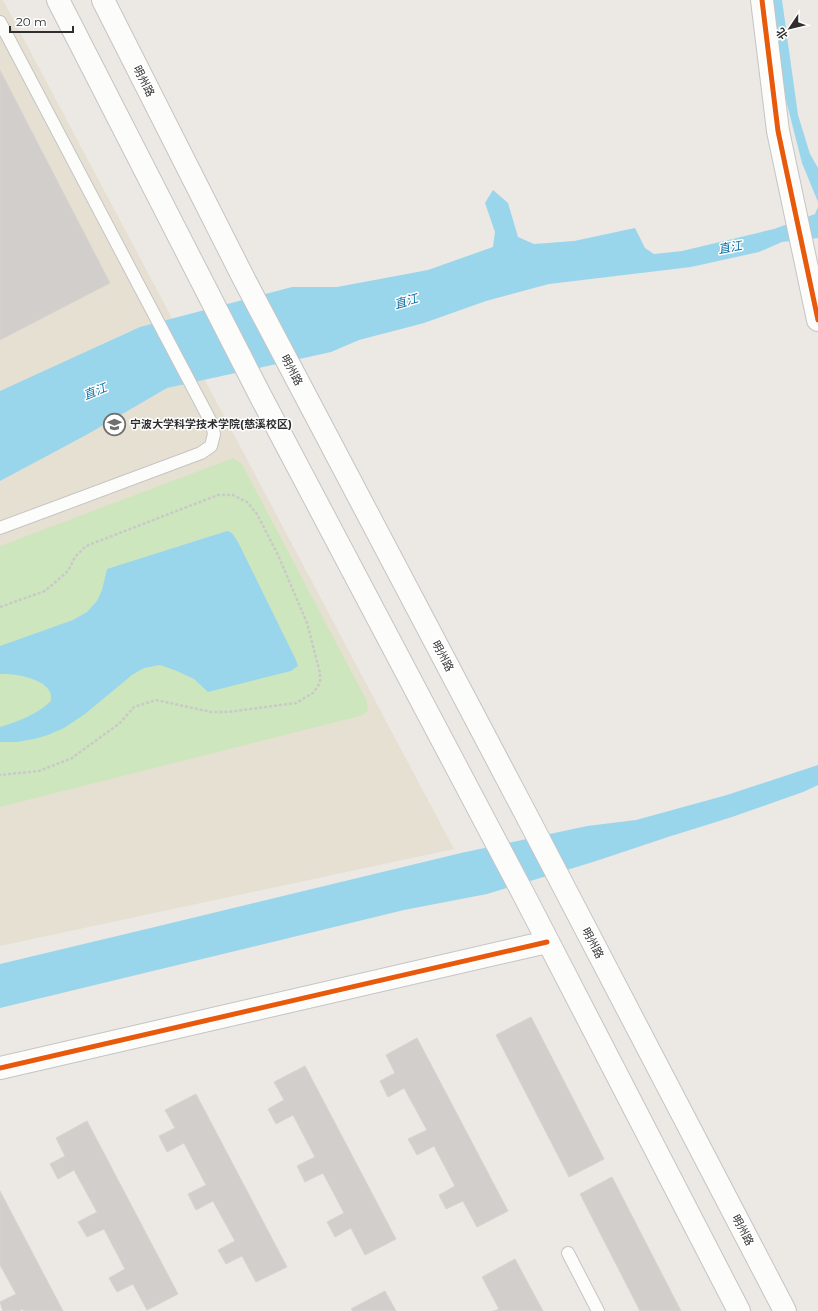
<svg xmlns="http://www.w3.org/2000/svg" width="818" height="1311" font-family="Montserrat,'Noto Sans SC',sans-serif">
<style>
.education{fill:#e6e0d3}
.green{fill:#cee6be}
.water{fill:#99d6ec}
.building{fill:#d1cecb;stroke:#d7d4d0}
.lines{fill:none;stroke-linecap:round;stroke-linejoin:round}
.service-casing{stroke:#c5c4c5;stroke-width:14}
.minor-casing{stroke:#c5c4c5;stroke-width:24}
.tertiary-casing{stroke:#c5c4c5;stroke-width:24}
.secondary-casing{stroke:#c5c4c5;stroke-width:24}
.path{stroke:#c9c9c8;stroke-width:2.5;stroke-dasharray:3 2;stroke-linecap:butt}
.service{stroke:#fcfcfb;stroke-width:12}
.minor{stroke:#fcfcfb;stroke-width:22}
.tertiary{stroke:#fcfcfb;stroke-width:22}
.secondary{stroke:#fcfcfb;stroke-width:22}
.cycleway-casing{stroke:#fff;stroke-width:8}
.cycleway{stroke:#e8590c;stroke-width:5}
.labels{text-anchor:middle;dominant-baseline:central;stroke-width:3;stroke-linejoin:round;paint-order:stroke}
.street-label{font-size:11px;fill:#2e2e2e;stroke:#fff}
.poi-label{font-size:11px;font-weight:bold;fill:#2e2e2e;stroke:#fff;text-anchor:start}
.water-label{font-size:12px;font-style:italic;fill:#0d6fa3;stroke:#fff}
</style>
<rect width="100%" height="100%" fill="#ece8e4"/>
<path class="education" d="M0,0H3L454,849L0,946Z"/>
<path class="green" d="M233,458L242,464L367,701L368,711L360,716L0,807V546Z"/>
<path class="water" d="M772,0H782L798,115L810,154L818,168V202L802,163L786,100Z
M493,190L508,203L518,237L534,244L574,241L635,228L645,248L654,254L682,251L774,229L815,214L818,207V238L782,242L759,252L691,267L549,284L486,301L424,323L359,340L331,352L167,388L88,434L0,481V391L140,327L292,287H337L428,270L493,247L495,232L485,203Z
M227,531L232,533L238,542L296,660L298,666L291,671L208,692L194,679L177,671L160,665L144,668L132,675L85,714L64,728L48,735L34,739L17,742H0V727C19,721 36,715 51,701C51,698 51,694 50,692C44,678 13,673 0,674V646L73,620L87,612L97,601L102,590L107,569Z
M818,765V785L803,792L732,817L668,837L593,862L487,894L404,910L0,1008V964L159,926L461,853L587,826L636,820L727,795Z"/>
<path class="building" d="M0,70L110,283L0,340Z
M531,1017L604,1159L569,1177L496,1035Z
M417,1038L508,1211L477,1227L463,1201L446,1209L439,1195L455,1186L434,1146L417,1155L408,1139L427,1130L404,1088L388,1097L380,1081L395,1073L386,1055Z
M305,1066L396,1239L365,1255L351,1228L335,1237L327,1222L344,1213L323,1173L305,1182L297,1166L315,1157L293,1115L276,1124L268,1109L284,1100L274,1082Z
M196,1094L287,1267L256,1282L242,1256L226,1264L218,1250L235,1241L213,1201L196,1210L188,1194L206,1185L184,1143L167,1152L159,1136L175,1128L165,1110Z
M87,1121L178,1294L147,1310L133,1284L117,1292L109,1278L125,1269L104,1229L87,1237L78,1222L97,1212L74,1170L58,1179L50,1164L65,1156L56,1138Z
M612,1177L681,1311H640L580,1194Z
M0,1191L63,1311H24L23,1309L19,1311H3L0,1302L16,1294L0,1265Z
M515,1259L543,1311H494L499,1309L482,1277Z
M385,1291L396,1311H353L351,1309Z"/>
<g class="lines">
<defs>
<path id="service" d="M0,22L212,424L214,434L211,446L201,453L0,528
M568,1253L598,1311"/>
<path id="minor" d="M0,1068L547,942"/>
<path id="tertiary" d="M762,0L778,131L818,320"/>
<path id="secondary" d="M58,0L261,397L525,897L739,1311
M103,0L244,279L530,822L785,1311"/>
</defs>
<use href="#service" class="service-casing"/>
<use href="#minor" class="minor-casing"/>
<use href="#tertiary" class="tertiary-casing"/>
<use href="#secondary" class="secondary-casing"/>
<path class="path" d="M0,607L45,591L68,571L75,557L86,546L218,495H233L247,502L257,514L278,555L307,623L320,673V683L313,693L296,703L228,712H211L156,700L134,707L120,723L72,758L39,771L0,775"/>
<use href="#service" class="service"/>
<use href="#minor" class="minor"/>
<use href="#tertiary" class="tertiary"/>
<use href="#secondary" class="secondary"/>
<defs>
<path id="cycleway" d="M762,0L778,131L818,320
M0,1068L547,942"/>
</defs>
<use href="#cycleway" class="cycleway-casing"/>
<use href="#cycleway" class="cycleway"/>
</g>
<defs>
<symbol id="university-ring" viewBox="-11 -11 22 22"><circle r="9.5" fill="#fff" stroke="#706f6e" stroke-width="1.5"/><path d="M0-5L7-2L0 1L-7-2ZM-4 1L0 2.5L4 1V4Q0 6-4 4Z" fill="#706f6e"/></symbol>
</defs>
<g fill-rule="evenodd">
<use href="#university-ring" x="102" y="412" width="25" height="25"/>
</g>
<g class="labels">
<g class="street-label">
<text transform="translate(144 81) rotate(63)">明州路</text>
<text transform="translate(292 370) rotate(62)">明州路</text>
<text transform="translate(443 656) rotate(62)">明州路</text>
<text transform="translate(593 943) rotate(62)">明州路</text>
<text transform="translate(743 1230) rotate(62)">明州路</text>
</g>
<g class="poi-label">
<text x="130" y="424">宁波大学科学技术学院(慈溪校区)</text>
</g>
<g class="water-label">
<text transform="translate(730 247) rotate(-10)">直江</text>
<text transform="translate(406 301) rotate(-16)">直江</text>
<text transform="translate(95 391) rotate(-22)">直江</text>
</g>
</g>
<g transform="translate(790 28) rotate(235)" stroke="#ffffff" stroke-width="3" paint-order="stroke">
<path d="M0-3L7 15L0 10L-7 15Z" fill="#2e2e2e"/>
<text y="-6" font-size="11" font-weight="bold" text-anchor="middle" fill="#2e2e2e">北</text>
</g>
<path d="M10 26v6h63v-6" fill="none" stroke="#2e2e2e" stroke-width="2"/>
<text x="16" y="26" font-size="12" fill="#2e2e2e" stroke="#ffffff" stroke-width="3" paint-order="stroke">20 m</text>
</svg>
